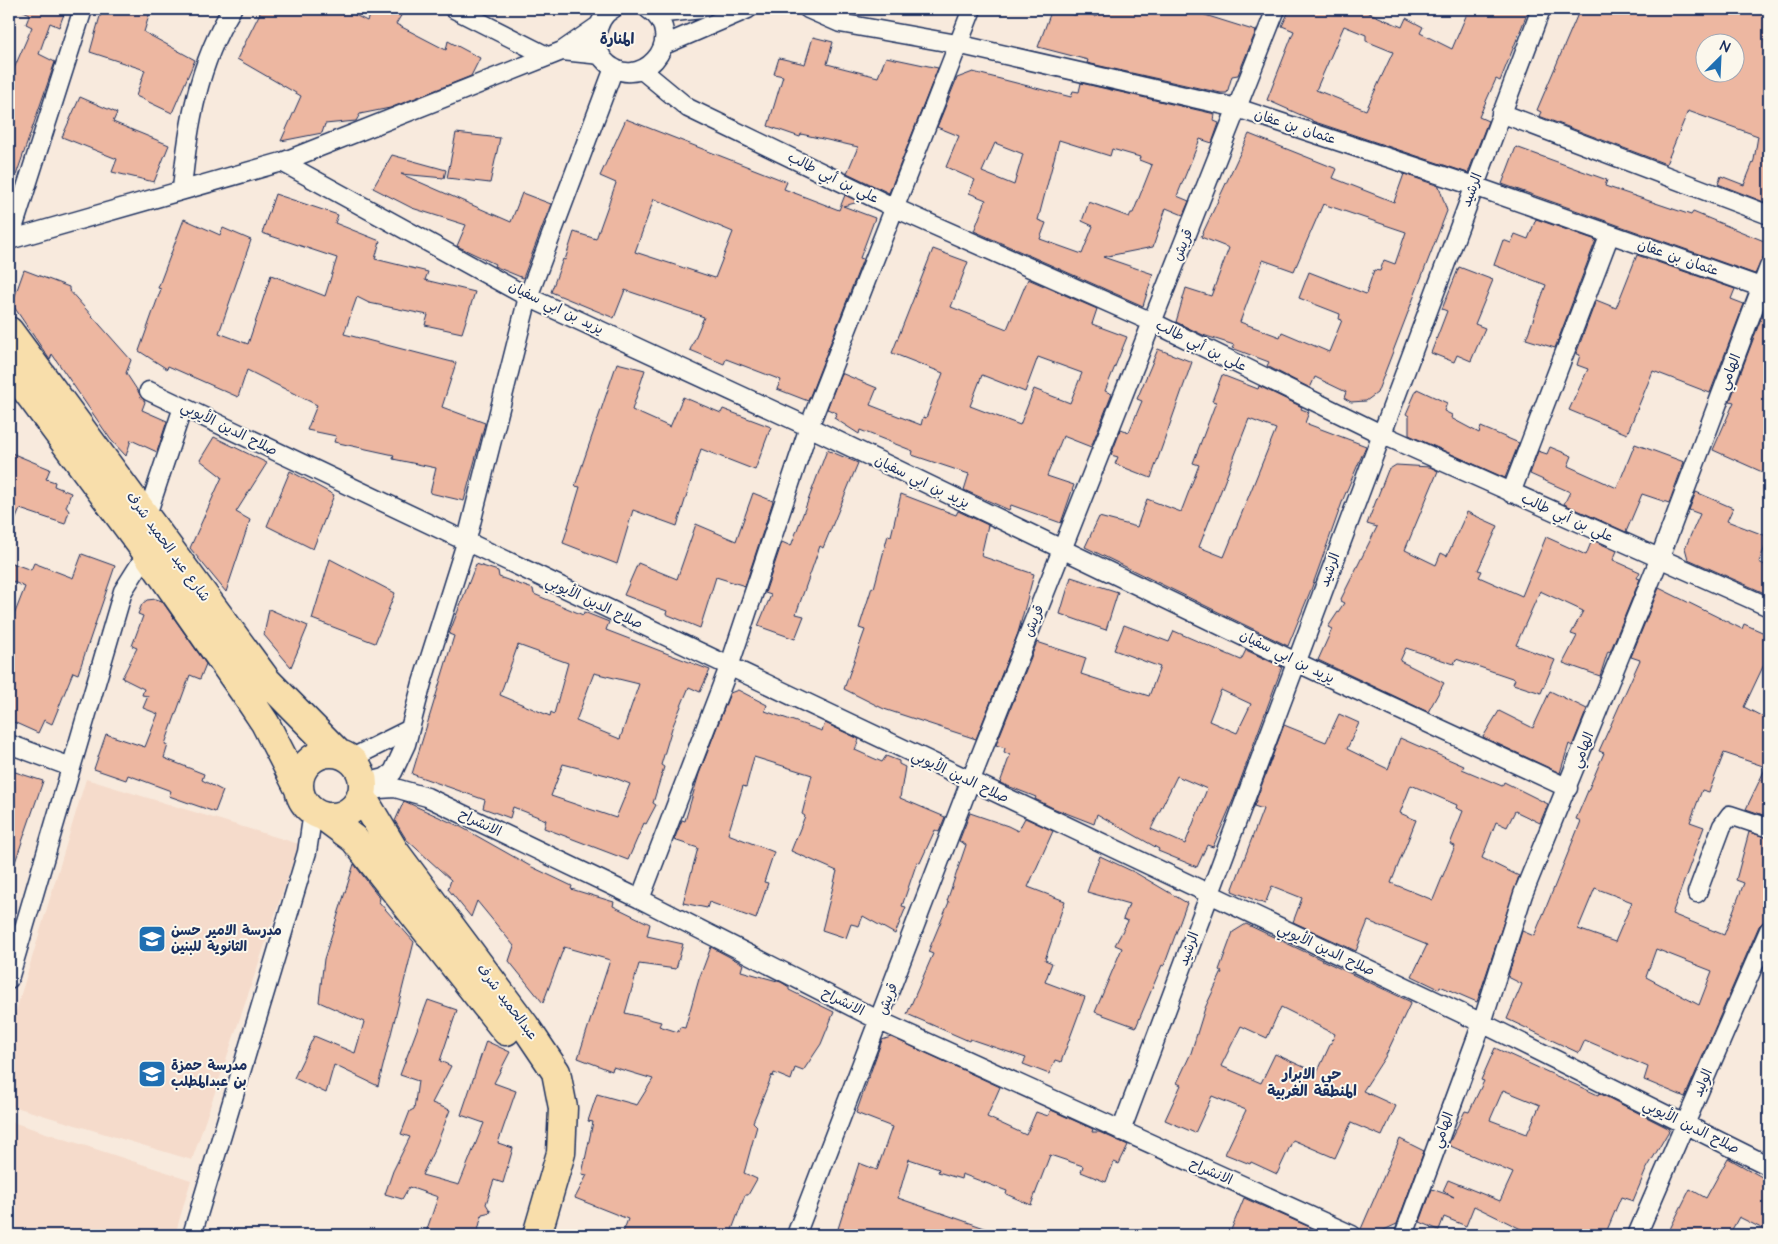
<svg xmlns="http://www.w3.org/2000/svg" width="1778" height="1244" font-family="'Architects Daughter','Playpen Sans Arabic',sans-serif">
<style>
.built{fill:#f5dbcb}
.building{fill:#edb7a1;stroke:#1b2f5e;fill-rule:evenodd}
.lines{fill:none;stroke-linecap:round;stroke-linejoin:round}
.street-casing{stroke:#1b2f5e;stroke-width:21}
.primary-casing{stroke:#1b2f5e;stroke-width:31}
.street{stroke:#fbf7ec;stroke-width:18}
.primary{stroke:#f8deab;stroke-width:28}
.labels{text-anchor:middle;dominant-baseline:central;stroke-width:4;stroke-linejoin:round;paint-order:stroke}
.street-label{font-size:14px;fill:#1b2f5e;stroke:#fbf7ec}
.poi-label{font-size:14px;font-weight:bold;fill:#1b2f5e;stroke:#fbf7ec;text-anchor:start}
.neighbourhood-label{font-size:15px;font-weight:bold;fill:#1b2f5e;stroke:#fbf7ec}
</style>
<rect width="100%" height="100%" fill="#f8eadd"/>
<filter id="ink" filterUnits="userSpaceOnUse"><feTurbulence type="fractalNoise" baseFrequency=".02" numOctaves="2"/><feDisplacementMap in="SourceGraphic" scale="10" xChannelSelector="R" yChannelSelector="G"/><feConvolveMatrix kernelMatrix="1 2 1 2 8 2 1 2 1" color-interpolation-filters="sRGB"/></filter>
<g filter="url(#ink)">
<path class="built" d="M86,779L299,844L192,1160L9,1105V1034Z
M9,1121L191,1180L175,1235H9Z"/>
<path class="building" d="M19,9H66L59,27L50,23L39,54L55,62L10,193L9,80L32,27L26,24L30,14Z
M102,9H151L144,32L195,60L172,113L136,96L145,70L90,52Z
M262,9H343L367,21L372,9H405L396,24L446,50L448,41L480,58L471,76L390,108L360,114L356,121L325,124L322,133L281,141L301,96L237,59Z
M1052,9L1075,15L1078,9H1082L1096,17L1098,9H1186L1256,31L1238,75L1232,76L1227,93H1221L1087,63L1088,60L1038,47Z
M1290,9H1360L1402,27L1406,18L1423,27L1420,33L1452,49L1469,9H1529L1500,81L1496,79L1479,117L1488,121L1468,173L1312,121V120L1267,100L1294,31L1282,26ZM1344,26L1366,35V41L1393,52L1366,110L1316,90Z
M1580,9H1769V204L1718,184L1721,176L1744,185L1754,160L1758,136L1688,111L1666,164L1539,116L1541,112L1537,110ZM1706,42H1736V72H1706Z
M813,37L833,42L827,64L878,77L886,57L938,68L889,193L847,173L858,147L801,134L800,137L768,126L783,76L774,74L779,58L805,64Z
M973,72L1071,97L1073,91L1079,92L1081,83L1215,114L1214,121L1219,123L1212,143L1200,139L1177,196L1189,201L1183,215L1166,208L1153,247L1103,257L1153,274L1143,306L974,231L986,200L969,193L975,180L946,167L959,136L937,127L957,78ZM1059,140L1110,156L1112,149L1140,157L1139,160L1152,165L1133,213H1131L1129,217L1089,202L1082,221L1093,226L1082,254L1040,239L1046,223L1038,220ZM995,143L1023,154L1014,185L982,172Z
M80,97L117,113L113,122L169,145L154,182L112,172L117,159L62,137Z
M626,119L787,182L784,189L839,210L845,195L859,202L843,206L875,218L860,258L863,259L808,401L777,389L781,380L726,359L724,364L690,350L704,317L625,290L614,318L551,292L563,259L565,260L574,232L596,239L616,183L600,176ZM654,199L733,232L715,278L635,252Z
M456,133L500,138L490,183L447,178Z
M1249,134L1337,169L1333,178L1394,202L1404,174L1439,186L1447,211L1377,393L1366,401L1351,402L1344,398L1346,392L1315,377L1310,388L1267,366L1269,362L1232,348L1234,345L1203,335L1176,322L1186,288L1211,296L1229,248L1201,237ZM1323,204L1406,232L1395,264L1384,260L1380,271L1374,270L1366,294L1309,272L1299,298L1340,314L1339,319L1342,320L1329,352L1282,332L1280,337L1240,322L1263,260L1294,271Z
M1516,147L1607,180L1605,186L1691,215L1693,212L1769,243L1763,258L1755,274L1502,184Z
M392,155L446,170L444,178L401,174L511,222L522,193L551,204L523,278L494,266L495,264L457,246L466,225L412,208L373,188Z
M275,194L338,215L335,223L380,241L375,259L428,272L425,280L475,292L462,333L425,325L428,315L369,303L357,297L344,334L456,363L442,407L485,423L464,501L430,493L436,468L393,459L394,455L334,442L336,436L307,430L317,405L247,370L238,397L168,366L167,369L139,351L161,289L158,288L184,219L220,235L223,228L251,240L219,333L248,344L271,275L325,296L337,258L262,233Z
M1536,219L1596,240L1555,348L1526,339L1546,285L1494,265L1503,240L1511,243L1515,234L1528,239Z
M933,249L968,262L951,307L1007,329L1028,279L1097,309L1092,324L1127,337L1105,391L1112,394L1091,447L1063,436L1047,476L1074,485L1061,523L1011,505L1009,510L964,490L969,474L912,455L913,451L860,430L859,434L834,418L837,413L827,409L841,373L877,388L870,405L921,425L923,417L926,418L943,373L892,353ZM1038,357L1082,373L1070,403L1034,389L1020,425L970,406L982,375L1025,392Z
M1637,255L1735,289L1731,299L1744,304L1710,393L1653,371L1627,434L1569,410L1588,369L1577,365L1580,355L1576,354L1596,300L1616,308Z
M1459,267L1493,280L1475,324L1485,328L1471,361L1457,355L1454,362L1431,353L1447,311L1442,309Z
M24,270L69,287V290L131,360L126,373L145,402L142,410L167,421L157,452L131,440L126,456L111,440L52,354L50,360L12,304Z
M1763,313L1769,315V475L1713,450L1734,402L1730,401Z
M1158,349L1192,362L1151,478L1115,464L1118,457L1111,455L1121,429L1129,432L1142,401L1137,399Z
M617,363L645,370L632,410L670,427L683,397L721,413L723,409L771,427L755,470L701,449L677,526L633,510L617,564L563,543L580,487L575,486Z
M1222,375L1258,389L1259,386L1302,407L1301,409L1309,412L1305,423L1366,446L1344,497L1312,587L1288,646L1085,547L1099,517L1137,527L1147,499L1181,512L1199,465L1193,463L1216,402L1212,401ZM1249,419L1276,429L1224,557L1199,547Z
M1417,389L1447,403L1444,411L1452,415L1451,418L1479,433L1481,427L1519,443L1505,478L1409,435V416L1406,414Z
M214,437L267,463L236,512L250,520L226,592L190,548L222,477L200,460Z
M1635,444L1684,462L1669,503L1642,494L1626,532L1564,504L1570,492L1530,474L1538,451L1547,454L1550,447L1572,456L1568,466L1617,488Z
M827,450L858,463L823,548L820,546L796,614L804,616L795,639L758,626L771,595L765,593L782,542L791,546Z
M9,452L50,469L46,479L55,482L54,486L71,493L66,507L69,511L65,524L20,509L9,535Z
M1396,465L1430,467L1438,471L1405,550L1436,565L1441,553L1447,556L1467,512L1498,526L1478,570L1482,571L1479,577L1522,596L1546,537L1586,555L1592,540L1617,551L1613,560L1640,572L1637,578L1640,579L1610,652L1608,651L1600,676L1563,663L1577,636L1571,634L1583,611L1540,591L1516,645L1555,660L1541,693L1513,684L1515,679L1456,659L1454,664L1406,648L1400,661L1444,683L1428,712L1318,660L1332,629L1328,627L1344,603L1340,601L1377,527L1367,524L1388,470Z
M290,471L334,495L313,549L267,526Z
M1696,492L1733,508L1727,521L1769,537L1759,562L1769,567V595L1688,559L1685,548L1700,514L1689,510Z
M753,493L773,501L745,586L716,577L700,628L666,614L667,611L624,595L638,563L677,579L696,524L736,541Z
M901,494L956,515L958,511L988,525L981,556L1034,574L1018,633L976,739L884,709L844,689L865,630L859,628L872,587L874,588L888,535L891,536Z
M82,554L115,566L78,674L73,672L52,724L44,720L38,733L9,720V628L25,587L9,580V562L31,570L34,563L73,578Z
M330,559L395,593L375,643L312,619Z
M476,564L498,571L499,577L533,589L534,594L583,615L584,612L609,622L606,630L710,670L700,692L689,687L672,728L661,765L664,767L653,803L656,805L646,824L644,823L628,860L544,828L546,820L513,807L510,818L483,808L485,800L412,774L454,636L449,634ZM518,645L568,663L554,714L551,712L550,716L500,695ZM594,673L639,684L620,739L576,721ZM563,764L610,776L630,784L616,818L551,796Z
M1071,577L1118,592L1106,630L1060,614Z
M1659,588L1742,629L1744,624L1769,635V654L1744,707L1769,720V817L1746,809L1766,767L1724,753L1709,792L1702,790L1690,822L1704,827L1672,914L1724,935L1744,883L1736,880L1749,832L1769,838V916L1759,926L1685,1097L1644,1080L1648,1067L1585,1040L1579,1053L1507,1019L1522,984L1508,977L1522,931L1534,936L1547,905L1581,821L1576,819L1604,753L1599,751L1640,660L1631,657ZM1595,888L1632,902L1615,942L1578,929ZM1656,949L1712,971L1699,1005L1646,977Z
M156,599L162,601L206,664L200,679L190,675L165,744L168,745L164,758L204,774L202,780L223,791L215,812L169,796L171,791L128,775L126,780L94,769L106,734L145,747L158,714L143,708L148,696L142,695L144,689L122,678L137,648L132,646L143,616L138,614L142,604L147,600Z
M269,609L308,626L291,667L264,635Z
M1124,625L1169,642L1174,631L1241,660L1246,650L1282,667L1234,798L1213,847L1207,845L1197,867L1158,851L1159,849L1097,814L1094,824L1053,808L1035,799L1036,797L1000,783L1010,755L1004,752L1005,748L996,745L1037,642L1086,658L1081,674L1149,696L1160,667L1114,650ZM1221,690L1251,704L1237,733L1209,721ZM1177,776L1207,789L1185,844L1151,829Z
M738,690L767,705L765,711L822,731L825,723L859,739L855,750L882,762L886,756L899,761V764L905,767L900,798L945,817L939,832L935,830L920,863L917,862L902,906L906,907L895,934L863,916L859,926L851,924L846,938L822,930L837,871L791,851L805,816L802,814L812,775L754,757L746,787L743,786L728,834L774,852L764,882L768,883L756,919L709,902L707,908L683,903L698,848L674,840L682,820L685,821L699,774L730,693Z
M1550,691L1587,709L1572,746L1569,744L1560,773L1483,737L1499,711L1533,728Z
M1339,714L1359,723L1347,749L1388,769L1400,738L1464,766L1462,769L1502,786L1504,782L1548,804L1540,823L1515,811L1507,827L1496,822L1482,858L1519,876L1477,1002L1440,986L1439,989L1412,976L1427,945L1368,921L1356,951L1293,922L1302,898L1272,886L1265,904L1232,891L1263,809L1254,806L1284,725L1326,742ZM1411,785L1457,805L1456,808L1463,811L1450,844L1455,846L1433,900L1391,883L1416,820L1400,813Z
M12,771L43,781L12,871H9V780Z
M404,801L461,827L530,866L572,886L571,889L614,902L613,906L650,924L647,936L683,944L676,969L639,964L625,1013L661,1022L659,1026L678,1032L680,1027L685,1028L699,979L711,947L743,964L741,971L781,982L789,987V990L834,1012L821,1044L803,1071L795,1068L791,1080L774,1073L773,1077L772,1075L753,1122L757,1126L744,1173L757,1179L748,1195H745L730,1235H622L628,1219L575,1198L587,1175L582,1174L593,1122L588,1121L597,1094L637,1105L653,1079L613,1067L612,1071L578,1058L610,960L564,947L543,1003L509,961L514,946L477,901L471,917L448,889L451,880L406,839L395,821Z
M970,813L1008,826L1018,831L1025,818L1053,831L1028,887L1065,901L1045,960L1052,963L1045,982L1085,997L1061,1062L1055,1060L1049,1074L1023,1064L1026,1058L970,1039L969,1041L907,1014L933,954L928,952L949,902L947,901L966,845L959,841Z
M1100,856L1136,873L1187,903L1164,966L1162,965L1136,1027L1095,1012L1122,948L1115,945L1128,921L1123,919L1129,904L1087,892Z
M354,864L380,898L379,902L414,942L378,1086L334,1065L326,1093L294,1078L314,1036L355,1053L364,1022L319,1002L324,959Z
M1246,924L1411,1002L1385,1057L1363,1091L1396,1106L1382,1136L1351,1123L1335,1158L1293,1140L1277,1174L1251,1162L1250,1164L1225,1154L1246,1110L1212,1096L1195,1133L1165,1120L1181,1085L1177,1083L1191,1053L1205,1008L1222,972L1219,970L1233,932ZM1281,1007L1335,1034L1317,1073L1275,1054L1261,1083L1221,1066L1241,1026L1267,1038Z
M428,1000L457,1010L440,1061L451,1066L432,1103L450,1110L436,1146L422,1175L459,1185L484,1123L461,1115L486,1041L510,1052L494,1083L516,1091L498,1143L513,1148L503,1183L494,1180L486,1204L491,1212L482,1214L477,1235H425L438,1197L409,1187L402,1199L385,1194L393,1171L410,1137L401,1134L410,1111L414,1109L418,1081L400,1075Z
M891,1037L1000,1087L987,1117L1026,1135L1036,1112L1048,1116L1051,1110L1093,1129L1092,1132H1099L1128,1145L1119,1164L1114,1162L1106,1182L1081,1172L1083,1166L1050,1155L1031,1205L1006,1194L1007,1191L962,1174L961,1179L938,1172L939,1169L909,1159L898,1198L996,1232L995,1235H836L859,1163L877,1170L892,1127L856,1113L882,1040Z
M1495,1048L1598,1095L1599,1093L1670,1129L1646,1170L1633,1201L1621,1197L1605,1235H1523L1525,1231L1474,1206L1466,1226L1444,1217L1439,1230L1420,1222L1432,1189L1454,1197L1443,1191L1448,1180L1500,1201L1513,1173L1448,1145L1465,1111L1469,1112L1484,1081L1481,1080ZM1503,1090L1540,1105L1527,1134L1490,1120Z
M1400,1139L1424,1151L1397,1224L1373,1235H1362L1361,1229Z
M1728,1158L1769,1181V1232L1739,1217L1729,1235H1667L1690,1189L1706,1198Z
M1244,1198L1314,1229L1312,1235H1229Z"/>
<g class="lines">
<defs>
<path id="street" d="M454,9L547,56
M613,9C602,14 598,26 596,37C595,44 599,53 603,59C637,99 692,38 648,9
M808,9L840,23L957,44L1237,108L1474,186L1769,290
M656,14L702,9
M664,45L748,9
M562,51L601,55
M642,70L688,108L895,208L1152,322L1381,434L1769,607
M1501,113L1769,215
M282,162L528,297L809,427L1296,662L1568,788
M182,189C188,125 198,64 232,9
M10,238L83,9
M9,240L282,162L562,51L598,26
M149,391L1482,1023L1769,1166
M1511,493L1610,234
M146,518L183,407
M9,744L71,767
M350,759L410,729
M365,783L385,778L393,772L406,744L422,683L466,543L528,297L614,68
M363,790L395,788L427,797L640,899L880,1021L1352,1235
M1697,893L1722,826L1730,815L1769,828
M640,899L729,667L809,427L972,9
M9,979L123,591L147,553
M1121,1131L1541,9
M192,1235L307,852L313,812
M796,1235L970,782L1276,9
M1404,1235L1482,1023L1523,894L1659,560L1769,267
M1637,1235L1769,930"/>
<path id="primary" d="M9,331L267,681L338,753
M9,367L147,553L249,699L265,723L298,787
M299 785a32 32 0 1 1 64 0a32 32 0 1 1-64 0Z
M361,795L395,852L525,1026L556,1072L563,1108L561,1153L537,1235
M323,816L354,839L506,1031"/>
</defs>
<use href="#street" class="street-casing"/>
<use href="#primary" class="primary-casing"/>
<use href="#street" class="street"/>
<use href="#primary" class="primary"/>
</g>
</g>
<defs>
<symbol id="school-square" viewBox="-11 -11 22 22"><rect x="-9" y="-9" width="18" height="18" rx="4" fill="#1f6fb2" stroke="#fbf7ec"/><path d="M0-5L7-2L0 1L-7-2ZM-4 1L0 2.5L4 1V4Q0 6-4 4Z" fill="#fff"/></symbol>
</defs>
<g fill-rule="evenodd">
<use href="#school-square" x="136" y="923" width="32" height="32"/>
<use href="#school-square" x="136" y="1058" width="32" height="32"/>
</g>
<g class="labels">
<g class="street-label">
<text transform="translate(1295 127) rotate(18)">عثمان بن عفان</text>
<text transform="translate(833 178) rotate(26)">علي بن أبي طالب</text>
<text transform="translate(1472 190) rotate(-69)">الرشيد</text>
<text transform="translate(1183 245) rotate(-68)">قريش</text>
<text transform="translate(1678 258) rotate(19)">عثمان بن عفان</text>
<text transform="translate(556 308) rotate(26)">يزيد بن ابي سفيان</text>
<text transform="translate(1201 346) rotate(26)">علي بن أبي طالب</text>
<text transform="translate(1730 372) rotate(-69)">الهامي</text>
<text transform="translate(229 429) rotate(26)">صلاح الدين الأيوبي</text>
<text transform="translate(922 482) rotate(26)">يزيد بن ابي سفيان</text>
<text transform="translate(1567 518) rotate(24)">علي بن أبي طالب</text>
<text transform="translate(168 547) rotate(54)">شارع عبد الحميد شرف</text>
<text transform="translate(1330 570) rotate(-70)">الرشيد</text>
<text transform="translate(594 603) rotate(25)">صلاح الدين الأيوبي</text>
<text transform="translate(1034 621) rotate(-68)">قريش</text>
<text transform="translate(1287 657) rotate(26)">يزيد بن ابي سفيان</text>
<text transform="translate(1583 750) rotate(-68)">الهامي</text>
<text transform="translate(960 777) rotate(25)">صلاح الدين الأيوبي</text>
<text transform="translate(480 823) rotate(26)">الانشراح</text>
<text transform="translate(1189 949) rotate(-70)">الرشيد</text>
<text transform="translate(1326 950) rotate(25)">صلاح الدين الأيوبي</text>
<text transform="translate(888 999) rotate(-69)">قريش</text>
<text transform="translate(507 1002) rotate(53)">عبدالحميد شرف</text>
<text transform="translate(843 1002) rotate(27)">الانشراح</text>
<text transform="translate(1703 1083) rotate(-67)">الوليد</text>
<text transform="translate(1691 1127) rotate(26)">صلاح الدين الأيوبي</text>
<text transform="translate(1443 1130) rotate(-70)">الهامي</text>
<text transform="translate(1211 1172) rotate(24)">الانشراح</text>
</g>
<g class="poi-label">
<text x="171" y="931">مدرسة الامير حسن<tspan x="171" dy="16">الثانوية للبنين</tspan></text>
<text x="171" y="1066">مدرسة حمزة<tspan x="171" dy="16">بن عبدالمطلب</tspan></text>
</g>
<g class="neighbourhood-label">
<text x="617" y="39">المنارة</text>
<text x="1312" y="1074">حي الابرار<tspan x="1312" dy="17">المنطقة الغربية</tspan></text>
</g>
</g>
<rect width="1778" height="1244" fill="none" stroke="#fbf7ec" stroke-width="30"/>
<rect x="15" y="15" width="1748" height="1214" fill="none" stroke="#1b2f5e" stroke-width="2" filter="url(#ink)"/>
<g transform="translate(1720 58) rotate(24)"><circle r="24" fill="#fbf7ec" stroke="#a1a7b3"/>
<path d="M0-4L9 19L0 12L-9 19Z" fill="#1f6fb2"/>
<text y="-8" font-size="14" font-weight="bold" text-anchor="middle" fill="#1b2f5e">N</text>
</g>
</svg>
